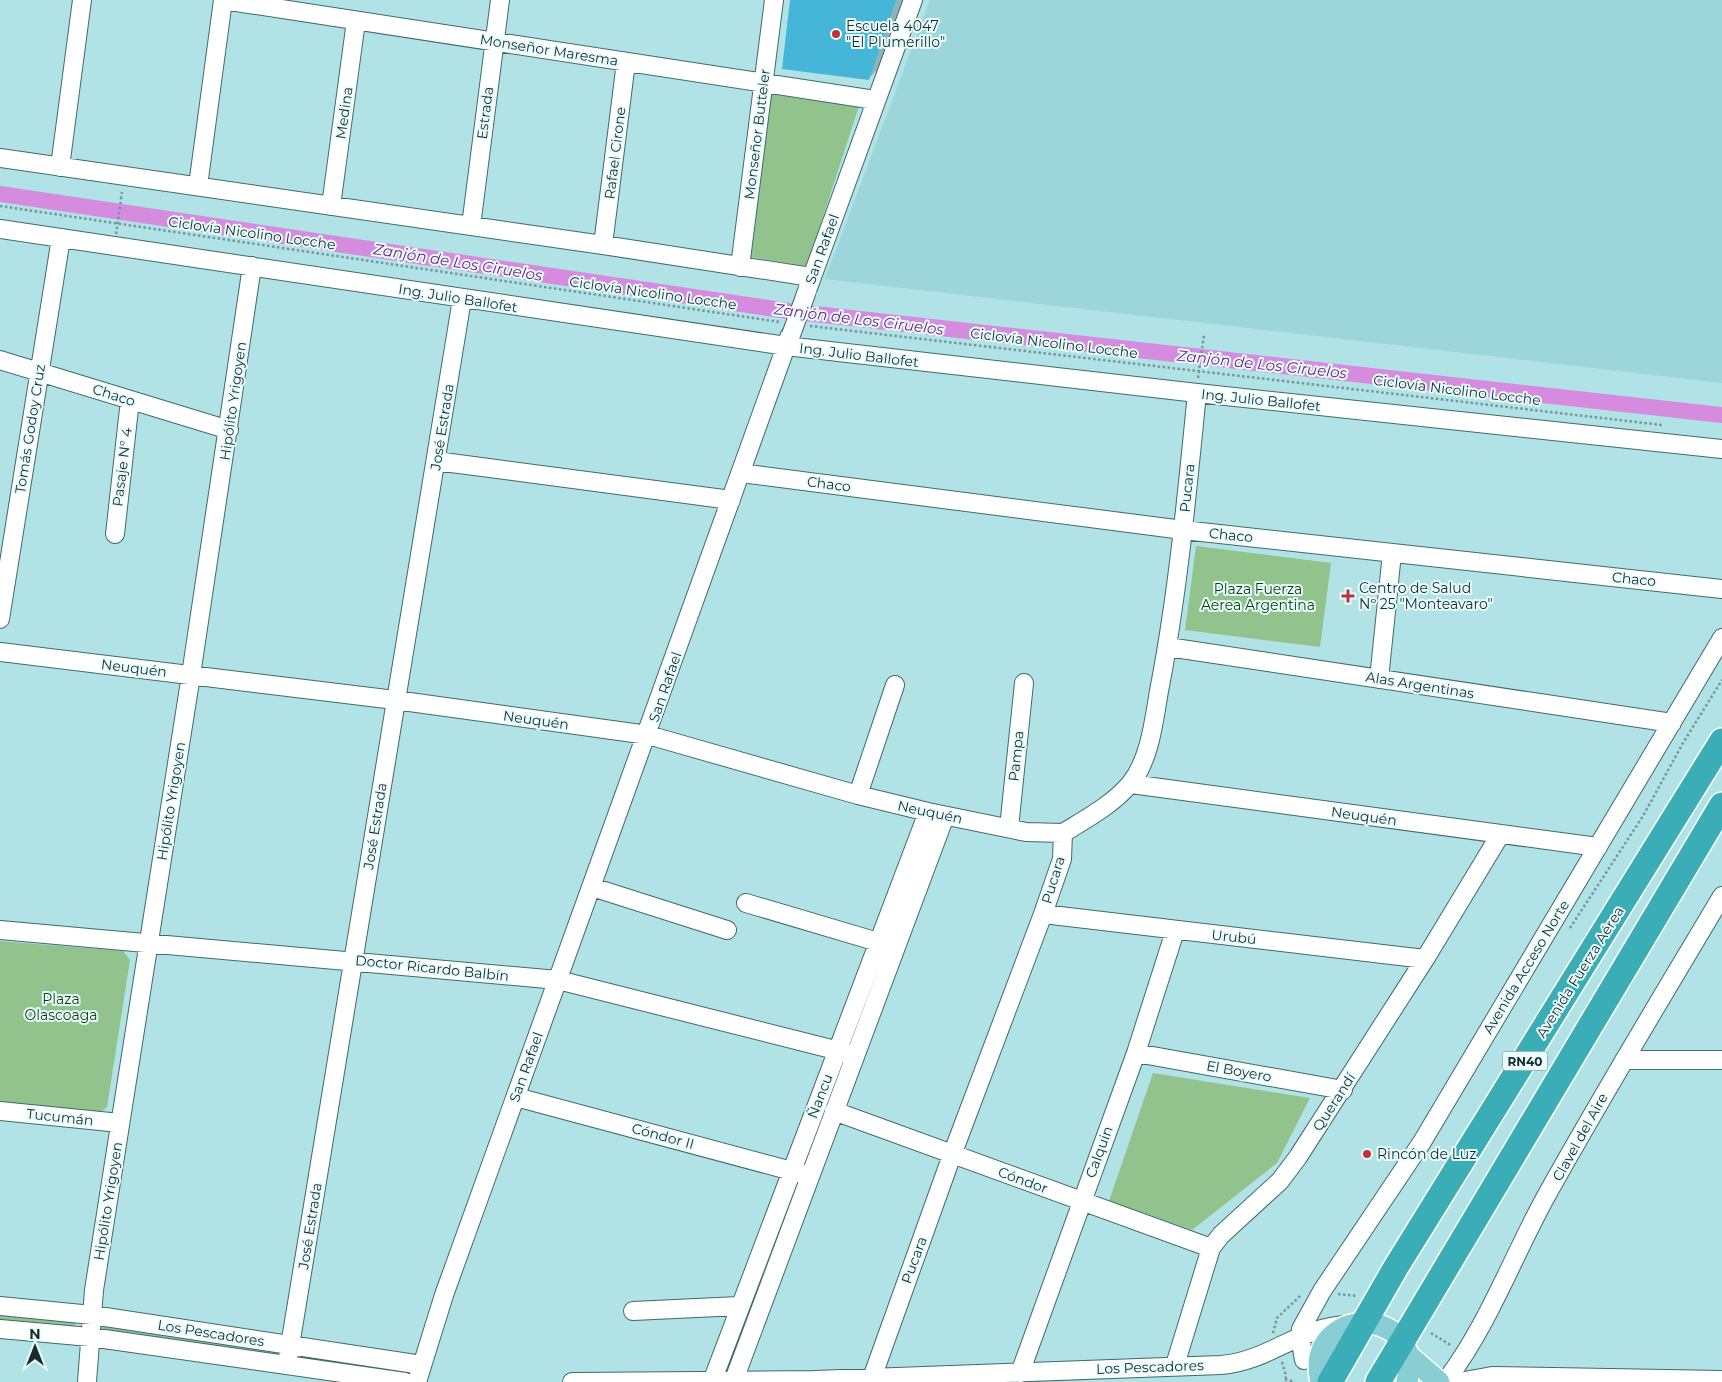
<svg xmlns="http://www.w3.org/2000/svg" width="1722" height="1382" font-family="Montserrat,sans-serif">
<style>
.built{fill:#9cd6db}
.green{fill:#92c38d}
.shadow{fill:#0003}
.lines{fill:none;stroke-linecap:round;stroke-linejoin:round}
.canal{stroke:#d58cdf;stroke-width:16}
.building{fill:#45b5d8}
.minor-casing{stroke:#3d6b6f;stroke-width:20}
.major-casing{stroke:#fff;stroke-width:24}
.highway-casing{stroke:#fff;stroke-width:28}
.path{stroke:#73989b;stroke-width:2.5;stroke-dasharray:2.5 2.5;stroke-linecap:butt}
.minor{stroke:#fff;stroke-width:18}
.major{stroke:#89ced3;stroke-width:21}
.highway{stroke:#3badb6;stroke-width:25}
.minor-bridge-casing{stroke:#3d6b6f;stroke-width:20;stroke-linecap:butt}
.path-bridge{stroke:#73989b;stroke-width:2.5;stroke-dasharray:2.5 2.5;stroke-linecap:butt}
.minor-bridge{stroke:#fff;stroke-width:18}
.poi-dot{fill:#c13139;stroke:#e9fdfe;stroke-width:2}
.labels{text-anchor:middle;dominant-baseline:central;stroke-width:4;stroke-linejoin:round;paint-order:stroke}
.shield{fill:#e9fdfe;stroke:#576a6c;stroke-width:1}
.shield-label{font-size:12px;font-weight:bold;fill:#182b2d}
.poi-label{font-size:14px;fill:#182b2d;stroke:#e9fdfe;text-anchor:start}
.street-label{font-size:14px;fill:#182b2d;stroke:#e9fdfe}
.park-label{font-size:14px;fill:#063f06;stroke:#e9fdfe}
.water-label{font-size:15px;font-style:italic;fill:#731a7e;stroke:#e9fdfe}
</style>
<rect width="100%" height="100%" fill="#b1e2e6"/>
<path class="built" d="M930,0H1722V383L825,279Z"/>
<path class="green" d="M771,94L859,106L807,266L750,257Z
M1196,546L1331,563L1320,647L1185,630Z
M0,941L123,951L130,960L107,1107L99,1114L0,1104Z
M1153,1073L1310,1098L1277,1163L1192,1230L1109,1201Z
M0,1312L75,1321L76,1323L74,1327L0,1321Z
M103,1325L275,1352V1354L100,1330Z"/>
<path class="shadow" d="M792,0H904L881,66L868,79Z"/>
<g class="lines">
<path class="canal" d="M0,194L788,311L1722,415"/>
</g>
<path class="building" d="M790,0H896L869,80L782,69Z"/>
<g class="lines">
<defs>
<path id="minor" d="M223,0L875,100
M0,158L603,245L811,277
M60,167L82,0
M198,186L223,0
M331,206L356,21
M471,226L500,0
M0,229L786,346L1197,393L1722,449
M603,245L626,62
M740,267L774,0
M808,288L913,0
M0,360L229,430
M436,461L731,500
M741,473L1183,530L1722,589
M115,534L130,400
M0,619L61,238
M1168,647L1672,723
M0,652L395,700L648,735L858,795L928,812L1026,832L1063,833
M1379,679L1392,553
M1131,784L1598,847
M858,795L895,685
M1009,828L1024,683
M1063,833C1086,819 1112,805 1130,784C1150,760 1154,720 1159,691C1178,593 1187,493 1197,393
M592,887L727,930
M746,903L888,945
M1043,914L1425,959
M0,930L558,980L855,1055
M1136,1053L1343,1090
M1624,1060H1722
M516,1097L803,1174
M0,1111L120,1123
M834,1111L1211,1248
M0,1306L92,1315L422,1365
M633,1311L739,1306
M0,1329L90,1337L405,1382
M1304,1360L1300,1337L1301,1329L1322,1291L1422,1142L1722,638
M287,1364L462,299
M1175,1365L1211,1248L1221,1235L1280,1181L1298,1157L1425,959L1500,835
M1020,1373L1136,1053L1175,931
M872,1378L952,1155L1043,914L1062,859L1063,833
M713,1379L928,812
M734,1380L945,816
M87,1382L94,1290L191,675L252,266
M417,1382L444,1295L790,335
M572,1382L815,1380L1221,1365C1270,1361 1300,1326 1348,1325
M1445,1382C1487,1327 1511,1261 1544,1200C1601,1097 1662,997 1722,896
M1459,1382L1492,1376L1722,1380"/>
<path id="major" d="M1408,1355L1439,1382
M1321,1382C1303,1305 1425,1302 1407,1382"/>
<path id="highway" d="M1330,1382L1396,1267L1722,741
M1378,1382L1722,805"/>
</defs>
<use href="#minor" class="minor-casing"/>
<use href="#major" class="major-casing"/>
<use href="#highway" class="highway-casing"/>
<path class="path" d="M121,199L122,192
M0,206L780,322
M810,326L1662,425
M1198,378L1204,335
M1570,928L1643,816L1683,743L1722,680
M1338,1294L1357,1296
M1273,1333L1277,1318L1301,1295
M1431,1333L1452,1346
M1282,1362L1286,1376L1285,1382
M1285,1379L1295,1382"/>
<use href="#minor" class="minor"/>
<use href="#major" class="major"/>
<use href="#highway" class="highway"/>
<defs>
<path id="minor-bridge" d="M791,335L807,291"/>
</defs>
<use href="#minor-bridge" class="minor-bridge-casing"/>
<path class="path-bridge" d="M116,234L121,199"/>
<use href="#minor-bridge" class="minor-bridge"/>
</g>
<g class="poi-dot">
<circle cx="836" cy="34" r="5"/>
<path d="M1345.5 588.5h5v5h5v5h-5v5h-5v-5h-5v-5h5z"/>
<circle cx="1367" cy="1154" r="5"/>
</g>
<g class="labels">
<rect class="shield" x="1502.5" y="1051.5" width="45" height="19" rx="4"/>
<g class="shield-label">
<text x="1525" y="1061">RN40</text>
</g>
<g class="poi-label">
<text x="846" y="26">Escuela 4047<tspan x="846" dy="16">"El Plumerillo"</tspan></text>
<text x="1359" y="588">Centro de Salud<tspan x="1359" dy="16">Nº 25 "Monteavaro"</tspan></text>
<text x="1377" y="1154">Rincón de Luz</text>
</g>
<g class="street-label">
<text transform="translate(549 50) rotate(9)">Monseñor Maresma</text>
<text transform="translate(344 113) rotate(-82)">Medina</text>
<text transform="translate(485 113) rotate(-83)">Estrada</text>
<text transform="translate(757 134) rotate(-83)">Monseñor Butteler</text>
<text transform="translate(615 153) rotate(-83)">Rafael Cirone</text>
<text transform="translate(252 233) rotate(8)">Ciclovía Nicolino Locche</text>
<text transform="translate(822 249) rotate(-70)">San Rafael</text>
<text transform="translate(653 293) rotate(8)">Ciclovía Nicolino Locche</text>
<text transform="translate(458 298) rotate(9)">Ing. Julio Ballofet</text>
<text transform="translate(1054 343) rotate(7)">Ciclovía Nicolino Locche</text>
<text transform="translate(859 355) rotate(7)">Ing. Julio Ballofet</text>
<text transform="translate(1457 390) rotate(7)">Ciclovía Nicolino Locche</text>
<text transform="translate(114 395) rotate(18)">Chaco</text>
<text transform="translate(1261 400) rotate(6)">Ing. Julio Ballofet</text>
<text transform="translate(233 401) rotate(-82)">Hipólito Yrigoyen</text>
<text transform="translate(442 427) rotate(-81)">José Estrada</text>
<text transform="translate(30 429) rotate(-81)">Tomás Godoy Cruz</text>
<text transform="translate(122 467) rotate(-83)">Pasaje N° 4</text>
<text transform="translate(829 484) rotate(7)">Chaco</text>
<text transform="translate(1187 488) rotate(-84)">Pucara</text>
<text transform="translate(1231 535) rotate(6)">Chaco</text>
<text transform="translate(1634 579) rotate(6)">Chaco</text>
<text transform="translate(134 668) rotate(7)">Neuquén</text>
<text transform="translate(1420 685) rotate(9)">Alas Argentinas</text>
<text transform="translate(665 687) rotate(-71)">San Rafael</text>
<text transform="translate(536 720) rotate(8)">Neuquén</text>
<text transform="translate(1016 756) rotate(-84)">Pampa</text>
<text transform="translate(171 801) rotate(-81)">Hipólito Yrigoyen</text>
<text transform="translate(930 812) rotate(12)">Neuquén</text>
<text transform="translate(1364 816) rotate(8)">Neuquén</text>
<text transform="translate(375 826) rotate(-81)">José Estrada</text>
<text transform="translate(1053 880) rotate(-73)">Pucara</text>
<text transform="translate(1234 937) rotate(6)">Urubú</text>
<text transform="translate(1526 967) rotate(-59)">Avenida Acceso Norte</text>
<text transform="translate(432 968) rotate(6)">Doctor Ricardo Balbín</text>
<text transform="translate(1580 972) rotate(-58)">Avenida Fuerza Aérea</text>
<text transform="translate(526 1067) rotate(-70)">San Rafael</text>
<text transform="translate(1239 1071) rotate(10)">El Boyero</text>
<text transform="translate(820 1096) rotate(-69)">Ñancu</text>
<text transform="translate(1334 1102) rotate(-57)">Querandí</text>
<text transform="translate(60 1117) rotate(6)">Tucumán</text>
<text transform="translate(663 1136) rotate(15)">Cóndor II</text>
<text transform="translate(1580 1137) rotate(-61)">Clavel del Aire</text>
<text transform="translate(1099 1152) rotate(-70)">Calquin</text>
<text transform="translate(1023 1180) rotate(20)">Cóndor</text>
<text transform="translate(108 1201) rotate(-81)">Hipólito Yrigoyen</text>
<text transform="translate(310 1226) rotate(-81)">José Estrada</text>
<text transform="translate(914 1260) rotate(-70)">Pucara</text>
<text transform="translate(211 1333) rotate(9)">Los Pescadores</text>
<text transform="translate(1150 1367) rotate(-2)">Los Pescadores</text>
</g>
<g class="park-label">
<text x="1258" y="589">Plaza Fuerza<tspan x="1258" dy="16">Aerea Argentina</tspan></text>
<text x="61" y="999">Plaza<tspan x="61" dy="16">Olascoaga</tspan></text>
</g>
<g class="water-label">
<text transform="translate(458 262) rotate(9)">Zanjón de Los Ciruelos</text>
<text transform="translate(859 319) rotate(7)">Zanjón de Los Ciruelos</text>
<text transform="translate(1262 364) rotate(6)">Zanjón de Los Ciruelos</text>
</g>
</g>
<g transform="translate(35 1347)" stroke="#e9fdfe" stroke-width="4" paint-order="stroke">
<path d="M0-4L9 19L0 12L-9 19Z" fill="#182b2d"/>
<text y="-8" font-size="14" font-weight="bold" text-anchor="middle" fill="#182b2d">N</text>
</g>
</svg>
